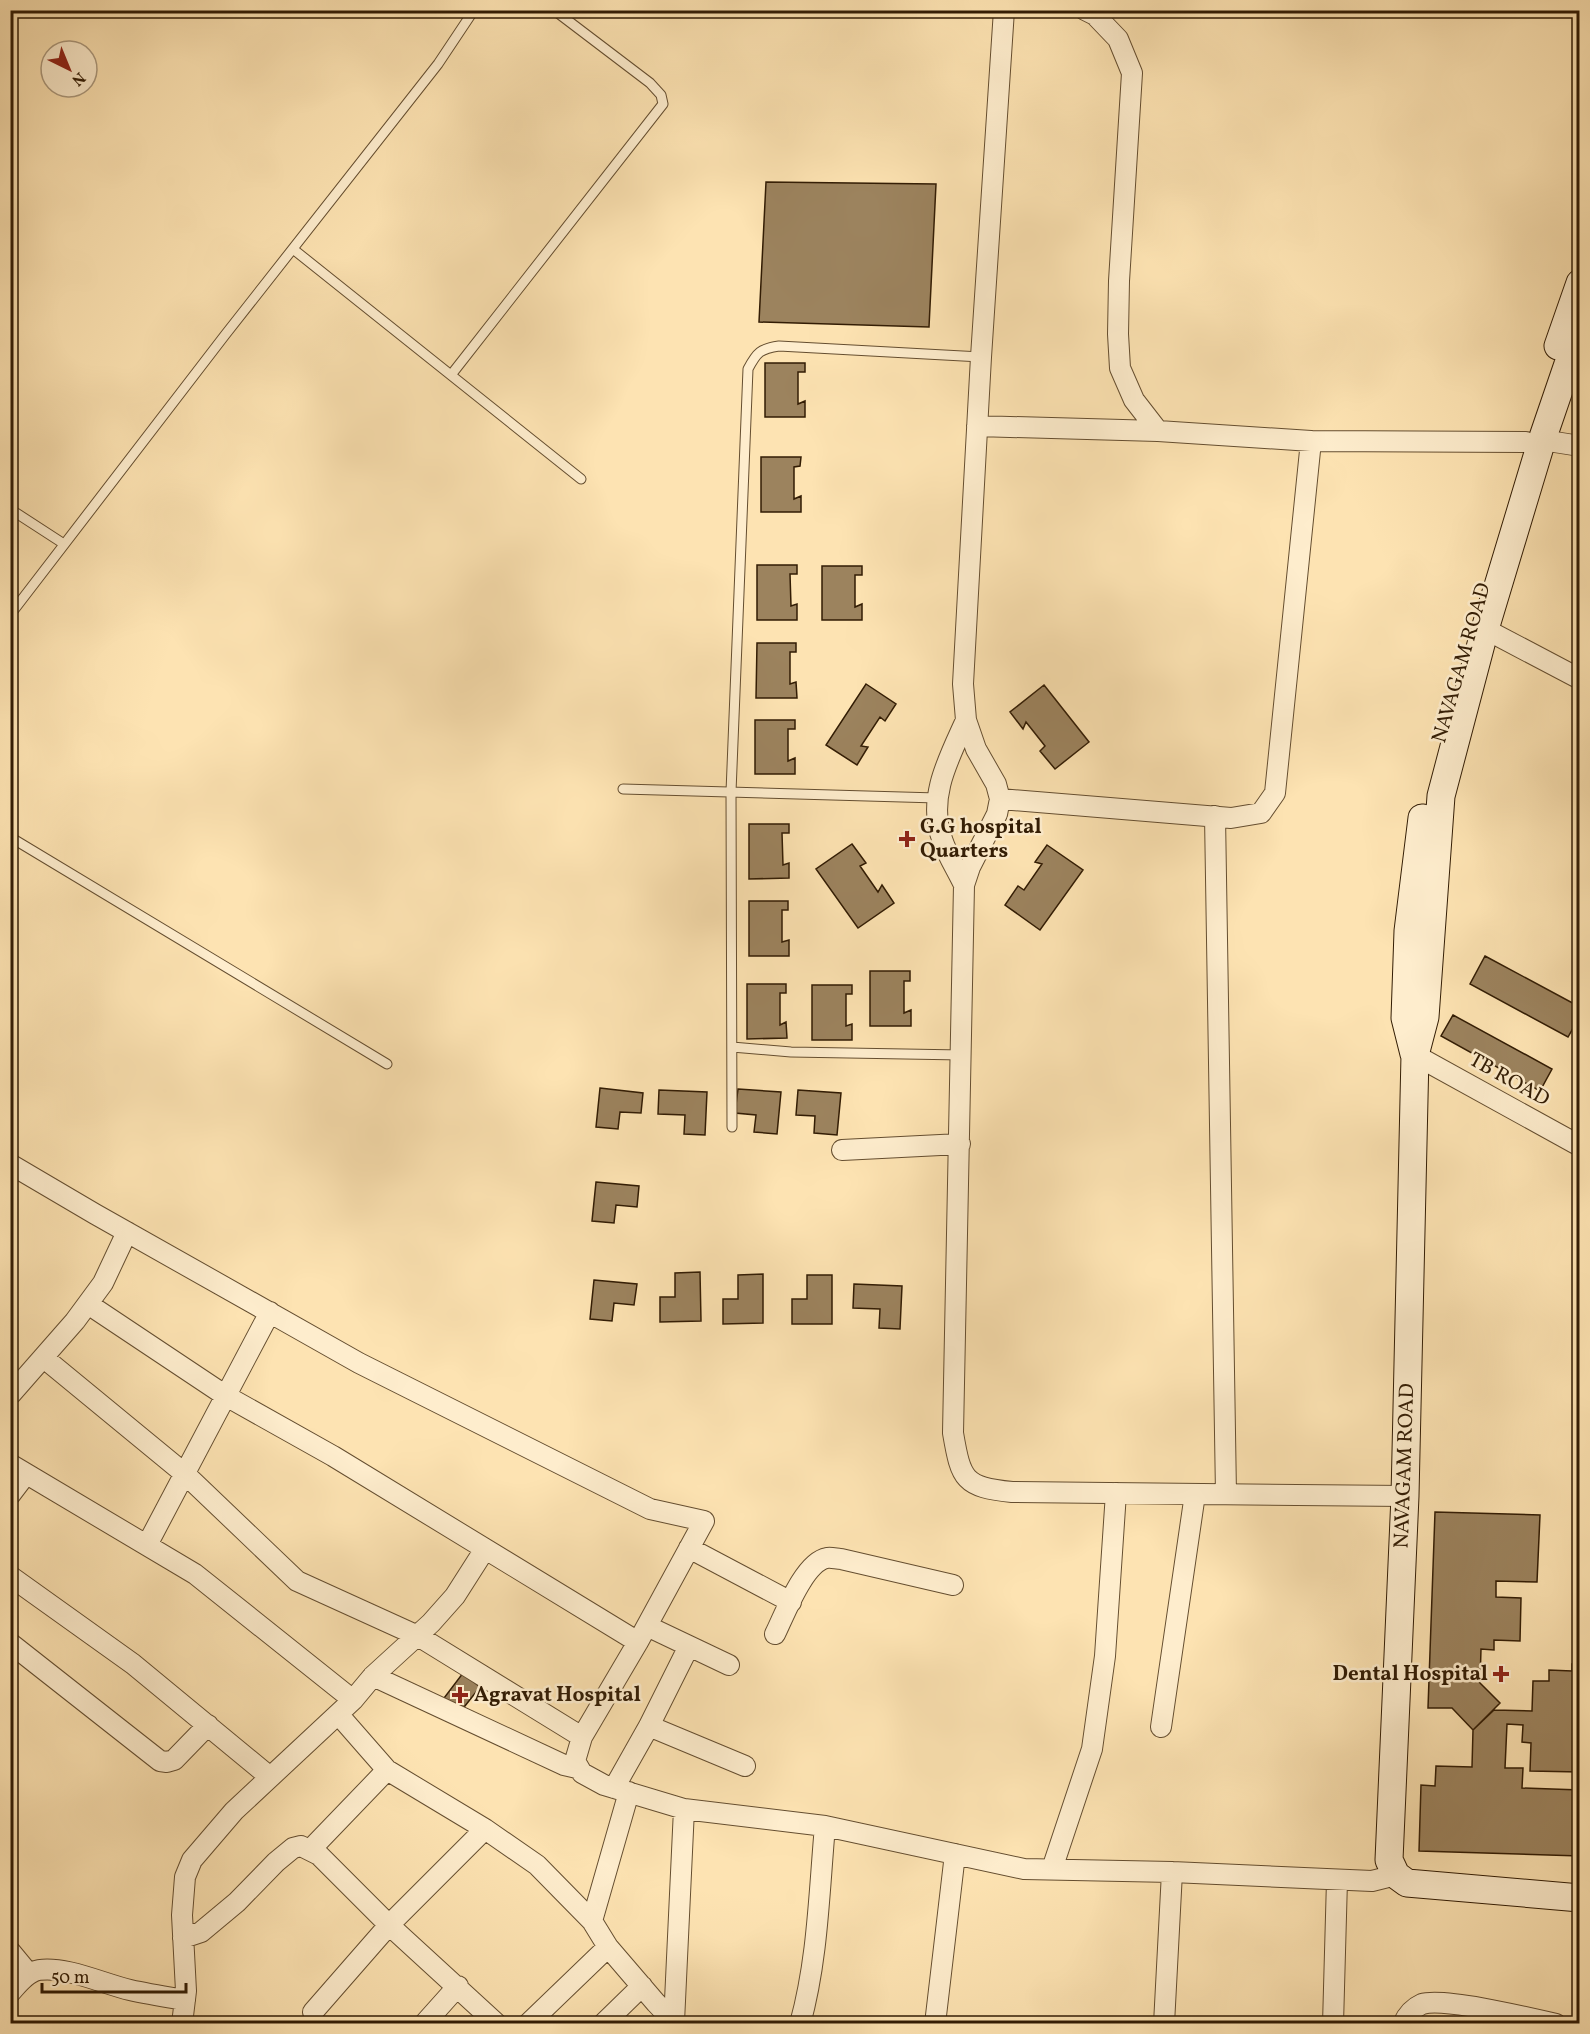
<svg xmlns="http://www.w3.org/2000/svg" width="1590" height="2034" font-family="Vollkorn,serif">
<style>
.building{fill:#9c835e;stroke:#321c04;stroke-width:1.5}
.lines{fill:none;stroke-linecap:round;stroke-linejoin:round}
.lane-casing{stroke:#654e30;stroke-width:11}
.street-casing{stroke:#654e30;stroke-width:22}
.secondary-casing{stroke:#321c04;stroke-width:29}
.lane{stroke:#feedcd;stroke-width:9}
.street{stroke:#feedcd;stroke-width:20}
.secondary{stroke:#feedcd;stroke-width:27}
.poi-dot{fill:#8f2418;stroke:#feedcd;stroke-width:2}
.labels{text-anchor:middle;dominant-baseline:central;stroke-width:5;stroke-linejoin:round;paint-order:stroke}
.street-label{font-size:21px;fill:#321c04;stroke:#feedcd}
.poi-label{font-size:21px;font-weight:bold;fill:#321c04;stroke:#feedcd;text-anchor:start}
</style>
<rect width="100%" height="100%" fill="#fde3b2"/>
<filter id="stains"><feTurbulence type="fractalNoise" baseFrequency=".00333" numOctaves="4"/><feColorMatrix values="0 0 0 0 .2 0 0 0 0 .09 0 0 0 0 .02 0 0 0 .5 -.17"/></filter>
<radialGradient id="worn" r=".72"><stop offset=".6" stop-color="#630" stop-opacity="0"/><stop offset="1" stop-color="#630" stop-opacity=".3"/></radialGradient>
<path class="building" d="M766,182L936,184L929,327L759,322Z
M765,363H805V372H798V404L805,401V417H765Z
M761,457H801L800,466L794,467V499L801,496V512H761Z
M757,565H797V574H790L791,606L797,604V620H757Z
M822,566H862V575H855V607L862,604V620H822Z
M757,643H796V652H790V684L796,682L797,698H756Z
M866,684L896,704L885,721L880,717L861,746L868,747L857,765L826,745Z
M1044,685L1089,742L1055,769L1040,751L1045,746L1026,722L1023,729L1010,712Z
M755,720H795V729H788V761L795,758V774H755Z
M749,824H789V833H782L783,865L789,863V878L749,879Z
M852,844L866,863L860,866L878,892L882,885L894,903L858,928L816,869Z
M1047,845L1083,870L1040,930L1005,905L1018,886L1024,890L1042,864L1035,862Z
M749,901H788V910H782V942L789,940V956H749Z
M1485,956L1580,1007V1016L1568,1037L1470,984Z
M870,971H910V981H904V1013L911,1010V1026H870Z
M747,984H786V993H780V1025L786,1022L787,1038L747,1039Z
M812,985H852V994H846V1026L852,1024V1040H812Z
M1453,1015L1552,1069L1540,1091L1441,1036Z
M600,1088L643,1093L641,1113L620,1112L618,1129L596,1127Z
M738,1089L781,1092L777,1134L754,1132L756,1115L735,1113Z
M659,1090L707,1092L705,1135L684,1134L685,1115L658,1114Z
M798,1090L841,1093L837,1135L814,1133L815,1116L796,1115Z
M596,1182L639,1186L637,1207L616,1205L614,1223L592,1221Z
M700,1272L701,1321L660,1322V1297H675V1273Z
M763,1274V1323L723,1324V1299H738V1275Z
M807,1275H832V1324H792V1299H807Z
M594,1280L637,1284L634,1305L614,1303L612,1321L590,1319Z
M854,1284L902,1286L900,1329L879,1328L880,1309L853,1308Z
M1435,1512L1540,1515L1537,1582L1496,1581V1597L1521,1598L1520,1641L1494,1640V1650L1481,1649L1480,1683L1500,1703L1473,1730L1452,1708H1428Z
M1572,1664L1580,1665V1772L1530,1771L1531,1743L1522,1742L1523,1725L1507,1724L1505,1768H1523L1522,1788L1580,1790V1856L1419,1851L1421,1785L1435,1786L1436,1766L1472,1767L1473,1730L1494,1710L1532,1711L1533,1681H1549V1670L1572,1671Z
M463,1673L480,1687L461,1711L444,1698Z"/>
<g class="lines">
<defs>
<path id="lane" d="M293,249L581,479
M451,375L663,104L661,95L650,83L554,10
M10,509L64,544
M10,615L225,335L438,64L474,10
M623,789L937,798
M10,837L387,1064
M732,1047L791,1052L962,1055
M732,1127L731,792L748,369C757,352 760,349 779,346L981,357"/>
<path id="street" d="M1004,10L981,357L963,684L966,720L976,749L996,784L1000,799L997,814L970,867L964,885L953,1433C961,1480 964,1487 1012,1492L1405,1496
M1085,10L1095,15L1118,39L1132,73L1119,281L1118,334L1120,368L1134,400L1158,431
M977,426L1158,431L1311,441L1526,442
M1542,440L1580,446
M1485,629L1580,679
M1000,799L1231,818L1261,813L1275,793L1311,441
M1215,816L1226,1494
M964,885C957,870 947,855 942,839C927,797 949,758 966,720
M1415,1055L1580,1146
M842,1150L960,1144
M10,1164L95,1214L359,1363L650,1509L704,1521L638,1642L582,1737L575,1761L582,1773L604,1785L684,1809L825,1826L1024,1869L1172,1872L1372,1881L1396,1875
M88,1304L226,1396L333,1456L638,1642
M44,1358L185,1474L297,1581L418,1636L582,1737
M11,1394L75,1321L103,1283L127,1232
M10,1464L195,1574L353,1700
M10,1495L26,1474
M147,1545L270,1312
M689,1548L791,1602
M10,1576L133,1664L270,1777
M647,1626L729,1665
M775,1634C785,1614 804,1562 827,1558C831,1557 837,1559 841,1559L953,1585
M10,1643L160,1761L167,1762L174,1760L208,1725
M373,1676L564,1765L577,1768
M338,1714L387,1770L485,1829L537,1865L592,1921L608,1947L656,2003L676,2024
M649,1726L745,1766
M1161,1727L1195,1494
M614,1788L649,1726L689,1646
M311,1849L387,1770
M1052,1869L1092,1749L1105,1656L1116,1493
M592,1921L629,1792
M183,1938L201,1932L237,1902L276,1862L293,1848L301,1846L319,1855L389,1925L497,2024
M10,1951L29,1974
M10,1993C18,1984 27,1972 39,1970C66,1966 104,1984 130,1990C148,1994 167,1997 185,2000
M313,2012L389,1925L485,1829
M674,2022L684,1809
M182,2024L186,1991L182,1915L185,1877L192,1860L234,1811L353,1700L373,1676L431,1623L455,1596L485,1549
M424,2024L458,1986
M528,2024L608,1947
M603,2024L642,1986
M800,2024C818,1959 819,1892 825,1826
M935,2024L955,1854
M1164,2024L1172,1872
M1333,2024L1337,1880
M1403,2024C1407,2015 1413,2008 1422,2004C1443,1997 1530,2018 1556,2024"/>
<path id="secondary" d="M1580,329L1542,440L1485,629L1441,796L1425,1017L1415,1055L1405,1496L1389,1860L1396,1875L1407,1883L1580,1898
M1558,346L1580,283
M1414,1054L1405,1018L1408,931L1422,818"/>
</defs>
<use href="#lane" class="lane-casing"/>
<use href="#street" class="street-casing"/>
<use href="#secondary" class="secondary-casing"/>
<use href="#lane" class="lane"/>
<use href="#street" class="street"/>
<use href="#secondary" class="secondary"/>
</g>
<g class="poi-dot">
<path d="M904 830h6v6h6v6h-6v6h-6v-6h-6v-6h6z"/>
<path d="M1498 1665h6v6h6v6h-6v6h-6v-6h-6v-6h6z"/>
<path d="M457 1686h6v6h6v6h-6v6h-6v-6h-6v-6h6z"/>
</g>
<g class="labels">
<g class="street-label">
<text transform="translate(1462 663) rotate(-74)">NAVAGAM ROAD</text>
<text transform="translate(1509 1080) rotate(29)">TB ROAD</text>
<text transform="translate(1405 1466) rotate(-88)">NAVAGAM ROAD</text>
</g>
<g class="poi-label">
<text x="920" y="827">G.G hospital<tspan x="920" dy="24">Quarters</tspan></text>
<text x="1488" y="1674" text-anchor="end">Dental Hospital</text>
<text x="474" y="1695">Agravat Hospital</text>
</g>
</g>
<rect width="1590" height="2034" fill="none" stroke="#fde3b2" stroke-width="36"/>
<rect x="12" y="12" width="1566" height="2010" fill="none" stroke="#321c04" stroke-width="3"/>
<rect x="18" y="18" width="1554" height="1998" fill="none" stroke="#321c04" stroke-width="1.5"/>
<g transform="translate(69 69) rotate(137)"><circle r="28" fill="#feedcd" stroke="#ac997d" stroke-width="1.5"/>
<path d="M0-4.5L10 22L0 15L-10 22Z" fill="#8f2418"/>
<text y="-9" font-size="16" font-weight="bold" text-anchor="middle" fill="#321c04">N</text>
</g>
<path d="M42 1983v9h144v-9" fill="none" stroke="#321c04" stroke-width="3"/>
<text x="51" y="1983" font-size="18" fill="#321c04" stroke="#feedcd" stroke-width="4.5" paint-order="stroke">50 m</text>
<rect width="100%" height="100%" filter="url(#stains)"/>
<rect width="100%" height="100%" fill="url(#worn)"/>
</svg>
